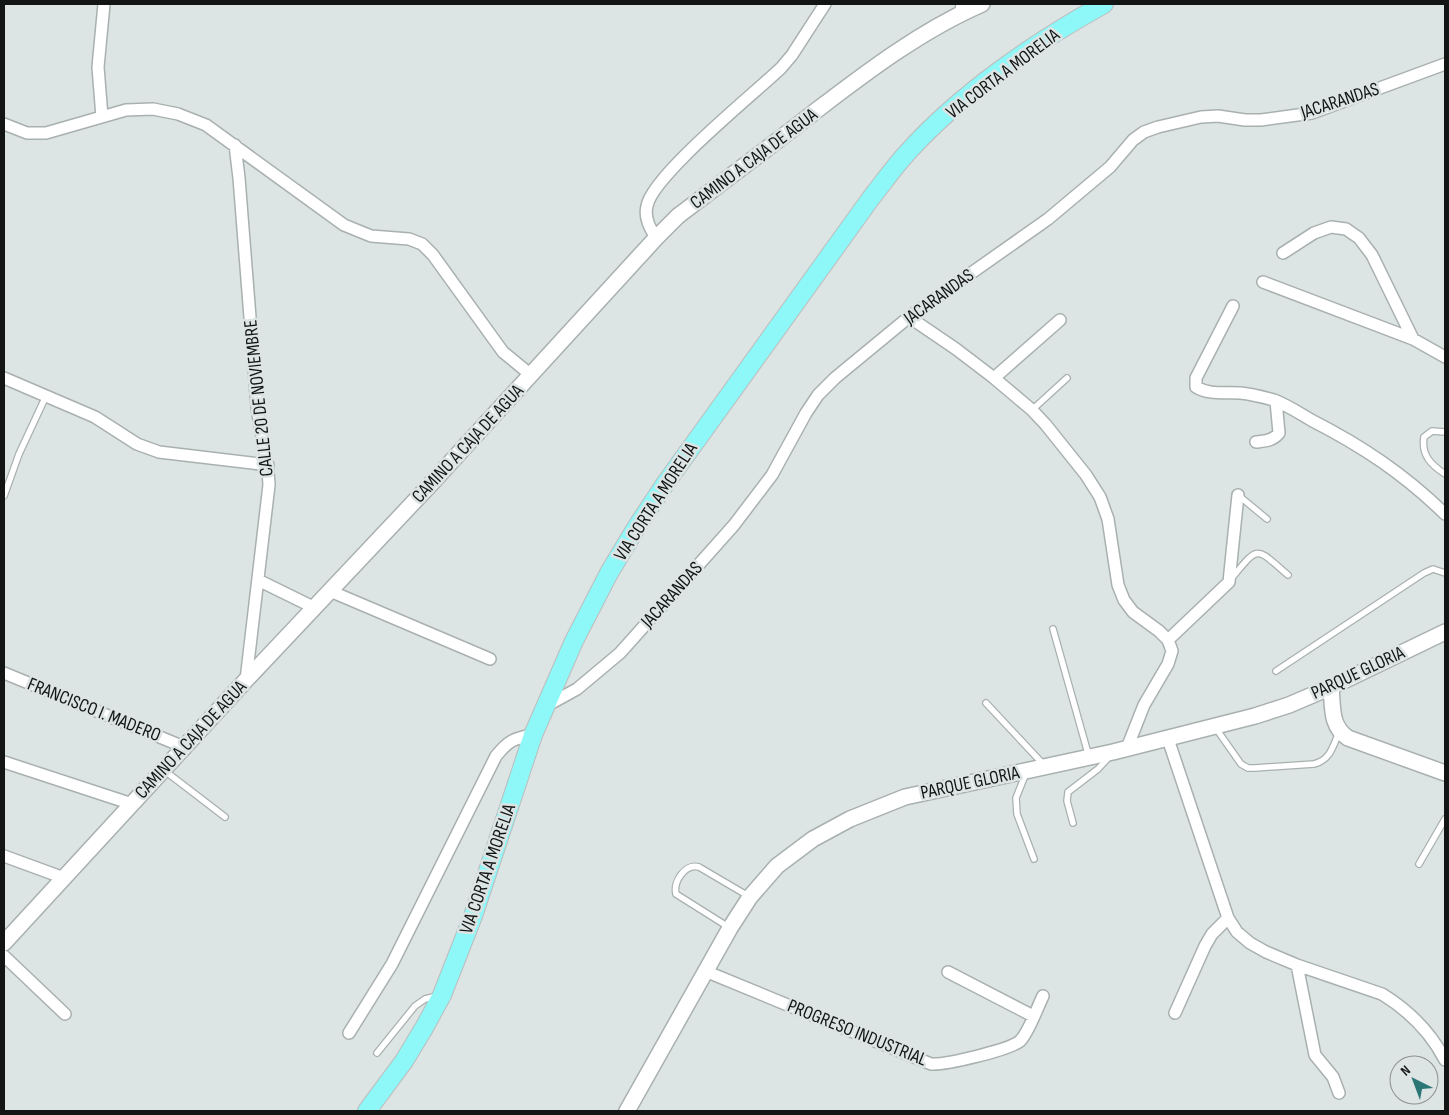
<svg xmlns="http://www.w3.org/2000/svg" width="1449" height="1115" font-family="'Sofia Sans Condensed',sans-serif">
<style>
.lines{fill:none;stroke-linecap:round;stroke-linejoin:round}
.lane-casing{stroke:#a9b0b0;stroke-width:8}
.street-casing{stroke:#a9b0b0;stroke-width:14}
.secondary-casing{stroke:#a9b0b0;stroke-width:18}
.primary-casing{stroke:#bdbdbd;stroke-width:20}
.lane{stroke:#fff;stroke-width:5.5}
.street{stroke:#fff;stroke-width:11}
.secondary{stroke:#fff;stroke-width:15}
.primary{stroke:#8ef7f8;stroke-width:18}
.labels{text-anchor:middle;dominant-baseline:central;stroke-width:5;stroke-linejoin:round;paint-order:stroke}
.street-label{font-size:19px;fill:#131515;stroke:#dde4e4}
</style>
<rect width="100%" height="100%" fill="#dde4e4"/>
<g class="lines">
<defs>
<path id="lane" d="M958,14L959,4
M1032,410L1067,378
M1445,432L1432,431L1424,437C1421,455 1431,465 1445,474
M1238,495L1267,519
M4,496L19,454L46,396
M1231,579C1260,544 1255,547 1288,575
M1053,629L1089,757
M1276,671L1424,573L1433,569L1445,573
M986,703L1043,764
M1215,727L1241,764L1248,768H1255L1314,764C1330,760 1333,747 1339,732
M165,771L225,817
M1026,773L1016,798L1017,814L1034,859
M1073,823L1067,801L1068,792L1098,769L1110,756
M1419,864L1445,819
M730,928L676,894C673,882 685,863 699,867L750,897
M377,1053L415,1006L425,999L437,996"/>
<path id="street" d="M102,117L98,67L104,4
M4,124L27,133H46L126,110L153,109L178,114L206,125L344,225L371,236L409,239L422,244L433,255L503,352L531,375
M235,145L239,178L257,406C260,433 268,458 269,485L246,680
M656,238C650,228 644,218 647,206C652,176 755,93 781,68L792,55L825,4
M1283,253L1314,233L1331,227L1346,229L1359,238L1372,255L1413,339
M1263,282L1413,339L1445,357
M1233,306L1196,378V387C1209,395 1225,392 1240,393C1252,394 1263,397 1274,400C1287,405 1299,413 1311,420C1362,446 1404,474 1445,514
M909,317L956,349L994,378L1032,410L1046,425L1086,475L1100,497L1108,519L1118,585L1124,600L1133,612L1159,631L1168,640L1172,651L1168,664L1144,705L1127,748
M4,378L95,417L137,444L159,452L268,465
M994,378L1060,320
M1256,442C1264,441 1273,441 1279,433L1276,401
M258,580L315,608
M330,591L490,659
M1168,640L1229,582L1238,495
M4,673L184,747
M546,706L577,689L620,653L734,525L772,475L806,413L818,395L835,378L909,317L1048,219L1110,167L1133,140L1144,132L1158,127L1201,117L1218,116L1245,120H1261L1312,113L1445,64
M1168,739L1228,918L1237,932L1250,943L1266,952L1297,965L1382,994C1408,1010 1431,1033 1445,1060
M4,762L132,804
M4,856L64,878
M4,956L65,1014
M1297,965L1315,1055L1333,1077L1339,1093
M705,971L931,1064C946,1065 1009,1050 1020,1041C1029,1032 1037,1008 1043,996
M948,972L1033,1016
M1175,1013L1205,946L1212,934L1228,918
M349,1033L392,964L496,756C508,741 514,738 533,735"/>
<path id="secondary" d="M1331,687C1333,707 1330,726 1348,738L1445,773
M4,943L246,680L428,487L656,238L678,216C724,181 771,146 817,110C868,71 922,30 982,4
M627,1111L730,928L750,897L777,866L813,839L850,819L905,797L1113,752L1255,716L1289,705L1331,687L1445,632"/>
<path id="primary" d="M367,1111L404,1061L424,1028L442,995L473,916L533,735L574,641L609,573L636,528L665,484L871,198C883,183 894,167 907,153C960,94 1035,42 1104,4"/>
</defs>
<use href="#lane" class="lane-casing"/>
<use href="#street" class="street-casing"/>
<use href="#secondary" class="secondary-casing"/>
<use href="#primary" class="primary-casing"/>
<use href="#lane" class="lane"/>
<use href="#street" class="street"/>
<use href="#secondary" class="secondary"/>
<use href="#primary" class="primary"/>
</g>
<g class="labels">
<g class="street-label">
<text transform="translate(1003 74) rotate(-37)">VIA CORTA A MORELIA</text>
<text transform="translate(1340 101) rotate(-18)">JACARANDAS</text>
<text transform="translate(754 159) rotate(-37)">CAMINO A CAJA DE AGUA</text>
<text transform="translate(939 297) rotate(-36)">JACARANDAS</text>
<text transform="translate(259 398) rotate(-96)">CALLE 20 DE NOVIEMBRE</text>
<text transform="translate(468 444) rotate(-47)">CAMINO A CAJA DE AGUA</text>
<text transform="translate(656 502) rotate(-57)">VIA CORTA A MORELIA</text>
<text transform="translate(672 595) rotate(-48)">JACARANDAS</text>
<text transform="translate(1358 673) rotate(-25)">PARQUE GLORIA</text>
<text transform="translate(94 710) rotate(22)">FRANCISCO I. MADERO</text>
<text transform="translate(191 740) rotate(-47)">CAMINO A CAJA DE AGUA</text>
<text transform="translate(970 783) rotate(-12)">PARQUE GLORIA</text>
<text transform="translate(488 869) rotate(-71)">VIA CORTA A MORELIA</text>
<text transform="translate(857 1033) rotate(22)">PROGRESO INDUSTRIAL</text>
</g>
</g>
<rect width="1449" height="1115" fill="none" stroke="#131515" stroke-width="10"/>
<g transform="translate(1414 1080) rotate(318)"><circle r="24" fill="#dde4e4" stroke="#8c9191"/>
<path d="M0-4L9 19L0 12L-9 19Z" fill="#2c7676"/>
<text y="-8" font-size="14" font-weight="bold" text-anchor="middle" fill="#131515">N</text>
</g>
</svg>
